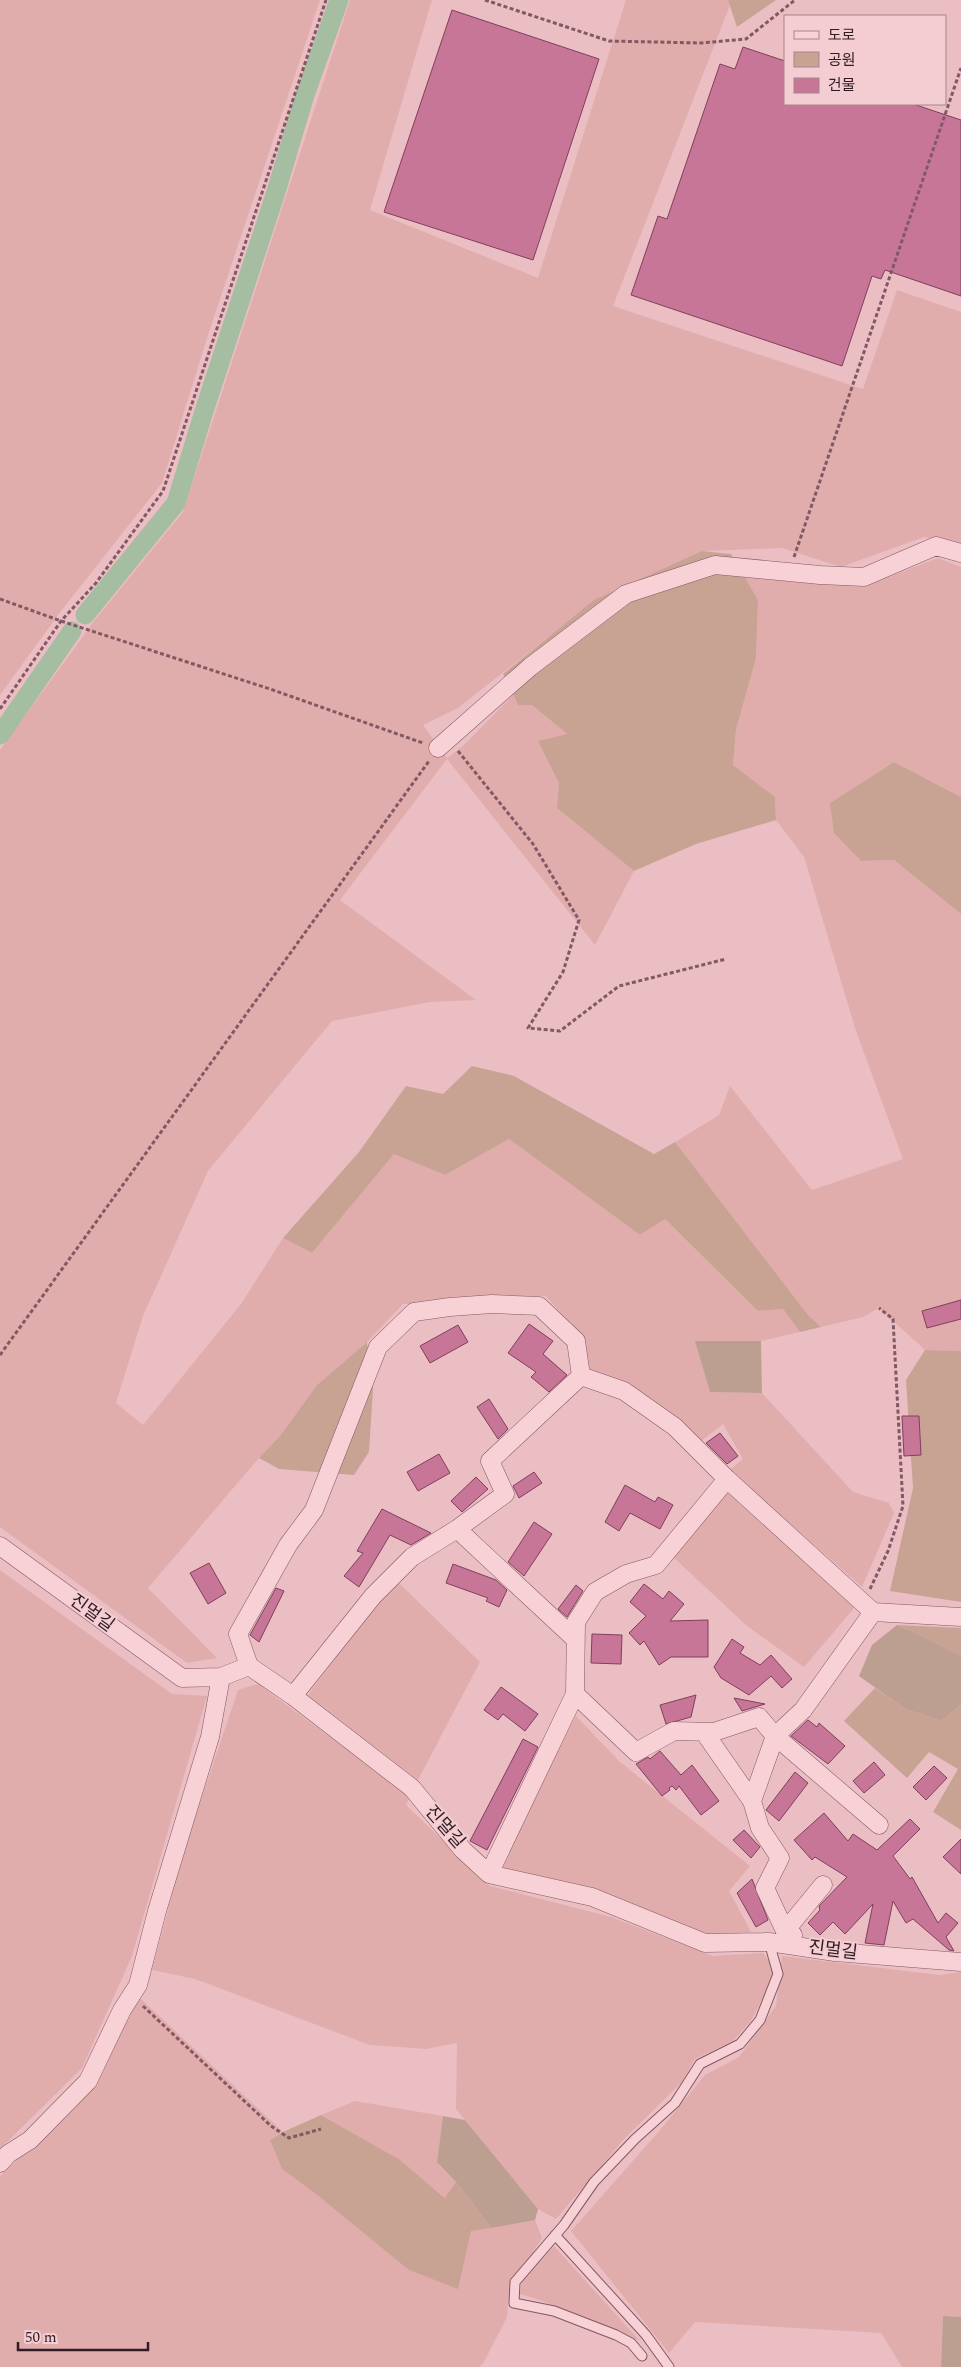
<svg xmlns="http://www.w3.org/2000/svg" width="961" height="2367" font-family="Spectral,'Noto Sans KR',serif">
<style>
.farmland{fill:#e0adac}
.green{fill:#c8a393}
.cemetery{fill:#bd9f92}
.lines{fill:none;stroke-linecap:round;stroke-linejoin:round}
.canal{stroke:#a5bda1;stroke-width:19}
.building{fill:#c87697;stroke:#803f5b}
.lane-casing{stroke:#825864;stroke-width:11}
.street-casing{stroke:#825864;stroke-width:19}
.path{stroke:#825864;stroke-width:3;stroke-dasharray:4 2.5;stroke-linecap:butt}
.lane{stroke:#f7d1d5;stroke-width:9}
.street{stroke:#f7d1d5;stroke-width:18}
.labels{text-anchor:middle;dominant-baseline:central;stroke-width:4;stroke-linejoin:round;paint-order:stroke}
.street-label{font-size:18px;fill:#321c24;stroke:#f3cdd2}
</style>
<rect width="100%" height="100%" fill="#ebbec4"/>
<path class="farmland" d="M0,0H320L208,335L162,483L61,611L0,695Z
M350,0H432L370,210L538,278L626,0H728L730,5L613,306L863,389L897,290L961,312V545L924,537L841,567L782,548L702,551L594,601L458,708L423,725L447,758L463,746L513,695L518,705H532L567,734L539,741L559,783L557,808L634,871L595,945L447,759L340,900L476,1000L430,1002L332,1021L208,1171L143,1316L116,1403L143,1425L241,1304L283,1238L312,1253L394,1154L445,1175L509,1139L640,1235L665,1219L758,1311L783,1309L800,1332L761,1341H696L710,1392L762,1393L853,1492L889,1503L894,1513L862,1587L730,1470L743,1459L723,1424L700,1442L588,1370L584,1340L546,1296L403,1304L367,1342L317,1385L280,1436L259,1458L148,1588L217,1658L187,1663L0,1527V750L95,620L183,512Z
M938,558L961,567V797L894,762L830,803L861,861L894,860L961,914V1351L925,1350L879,1308L863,1317L821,1327L808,1315L675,1142L719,1115L730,1086L812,1190L903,1159L856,1031L804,857L776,820L775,797L733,765L736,730L756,658L758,600L744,577L865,586Z
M728,1490L855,1607L804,1667L747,1626L672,1556Z
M0,1570L172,1694L207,1696L132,1956L82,2068L0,2149Z
M399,1583L480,1662L418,1780L308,1695L372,1609Z
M258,1684L410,1796L406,1805L490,1886L611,1917L713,1956L763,1953L771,1963L773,1978L751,2021L733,2041L695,2059L681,2083L625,2138L556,2219L538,2209L456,2109L457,2043L426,2049L370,2045L195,1979L152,1970L184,1850L238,1690Z
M576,1716L620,1762L750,1866L729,1891L751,1932L709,1935L602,1891L497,1868Z
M782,1956L940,1975L961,1972V2317L943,2316L941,2367H902L881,2333L695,2322L669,2353L571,2231L661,2129L705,2075L739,2057L776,2006Z
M140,1998L283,2132L270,2140L282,2169L321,2198L471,2231L535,2220L542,2238L509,2291L507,2317L484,2362L479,2367H0V2176L98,2081L127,2016Z
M355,2101L443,2116L437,2162L456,2182L446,2198L400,2161L321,2115Z
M554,2246L640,2341L539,2300L520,2294L522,2281Z"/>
<path class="green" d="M728,0H776L737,27Z
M702,551L731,554L758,600L756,658L736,730L733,765L775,797L776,820L696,844L634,871L557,808L559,783L538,741L567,734L532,705H518L503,674L594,600Z
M894,762L961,797V914L894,860L861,861L834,833L830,803Z
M472,1066L514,1076L654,1154L675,1142L808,1315L821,1327L800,1332L783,1309L758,1311L665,1219L640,1235L509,1139L445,1175L394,1154L312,1253L283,1238L359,1152L406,1086L443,1094Z
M367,1342L373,1389L369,1452L354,1475L279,1469L259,1458L280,1436L317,1385Z
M925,1350L961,1351V1602L890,1591L913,1488L906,1380Z
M897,1625L961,1628V1656L925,1637Z
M875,1688L905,1709L942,1721L961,1704V1830L933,1812L958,1769L929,1752L907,1778L844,1721Z
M321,2115L400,2160L445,2198L456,2182L491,2228L471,2231L458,2289L409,2270L321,2198L282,2169L270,2140L283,2132Z"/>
<path class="cemetery" d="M695,1341H761L762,1393L710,1392Z
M897,1625L925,1637L961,1656V1704L942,1721L905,1709L859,1676L872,1645Z
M443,2116L465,2120L538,2209L535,2220L491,2228L456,2182L437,2162Z
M943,2316L961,2317V2367H941Z"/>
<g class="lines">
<path class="canal" d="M85,615L176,503L206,405L275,195L305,95L339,0
M0,735L72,631"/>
</g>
<path class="building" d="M452,10L599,59L533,260L384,212Z
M743,47L785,61V104H913L961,120V296L885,270L881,279L872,276L842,366L631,295L658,216L667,219L720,64L735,69Z
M961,1300V1319L927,1328L922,1311Z
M529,1324L553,1341L543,1354L567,1375L549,1392L531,1377L536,1372L508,1353Z
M458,1325L468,1342L430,1363L420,1346Z
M489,1399L508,1429L498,1439L477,1407Z
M902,1416H919L921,1455L904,1456Z
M720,1433L738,1456L727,1464L706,1443Z
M439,1454L450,1473L418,1491L407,1472Z
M534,1472L542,1483L519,1498L513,1486Z
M476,1477L488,1489L462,1512L451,1501Z
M625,1485L655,1502L658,1497L673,1505L660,1529L630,1513L619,1531L605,1522Z
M382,1509L431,1533L411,1545L390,1535L359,1587L344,1576L363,1553L357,1551Z
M534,1522L552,1534L524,1576L508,1562Z
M209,1563L226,1593L208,1604L190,1573Z
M453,1564L496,1580L507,1590L499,1607L486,1601L488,1598L446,1583Z
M644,1584L663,1599L669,1591L684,1604L670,1621L708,1620V1657H671L659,1665L644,1641L640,1645L629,1633L646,1616L630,1602Z
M576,1585L583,1591L567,1617L558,1609Z
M276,1588L284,1591L259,1642L250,1635Z
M592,1634L622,1635L621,1664L591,1663Z
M732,1639L744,1647L740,1653L760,1665L771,1655L792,1679L782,1688L771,1676L749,1695L721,1678L714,1667Z
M501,1687L538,1714L525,1731L503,1714L498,1720L484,1710Z
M696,1695L691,1717L666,1724L660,1705Z
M734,1698L765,1704L742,1711Z
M808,1720L817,1727L819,1723L845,1746L828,1764L791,1736Z
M523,1739L538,1747L487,1850L470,1841Z
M660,1751L681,1775L692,1765L719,1801L701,1815L679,1786L676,1790L672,1786L669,1788L670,1790L662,1796L636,1764L648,1757L650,1759Z
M874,1762L885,1775L864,1793L853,1781Z
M934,1766L947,1778L926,1800L913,1787Z
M795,1772L808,1783L779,1821L766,1810Z
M824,1813L848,1841L853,1834L877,1850L910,1819L920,1829L893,1856L910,1879L912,1877L938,1923L946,1913L958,1923L946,1937L954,1951L949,1950L913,1919L906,1923L893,1901L884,1945L865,1943L873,1904L845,1934L833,1922L820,1935L808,1923L820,1910L819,1906L847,1877L815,1857L812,1860L794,1840Z
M744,1830L760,1847L751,1858L733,1840Z
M961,1839V1874L943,1857Z
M752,1879L768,1920L756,1927L737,1893Z"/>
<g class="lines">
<defs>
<path id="lane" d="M555,2235L646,2335L669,2367
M642,2356L631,2343L616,2335L554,2311L514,2303L515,2282L564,2225L594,2182L635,2139L675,2103L700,2064L740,2044L760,2020L778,1974L769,1942"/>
<path id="street" d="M438,748L530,667L626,594L715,565L820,575L864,577L936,546L961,553
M581,1376L624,1391L675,1427L727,1479L873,1612L961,1617
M457,1529L574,1638
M0,1546L182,1678L221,1677L249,1666L293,1696L412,1788L463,1850L489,1874L592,1897L705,1943L769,1942L835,1952L961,1962
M249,1666L238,1634L288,1545L314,1510L378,1347L414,1312L450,1307L492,1304L539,1306L576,1341L581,1376L490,1461L505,1494L457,1529L412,1557L373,1596L293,1696
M575,1694L636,1752L674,1731L714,1732L759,1717L775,1736L803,1710L873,1612
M704,1732L752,1801
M489,1874L575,1694L576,1622L595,1592L626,1574L656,1565L727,1479
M785,1931L765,1888L780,1858L760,1828L752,1801L775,1736L879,1825
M793,1935L785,1931L823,1885
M0,2163L8,2154L30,2140L88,2081L122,2010L138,1985L157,1911L210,1737L221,1677"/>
</defs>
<use href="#lane" class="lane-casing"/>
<use href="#street" class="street-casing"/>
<path class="path" d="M485,0L609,41L701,43L746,39L795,0
M794,557L961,68
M0,599L61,621L270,689L423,743
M0,709L61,621L96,583L163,491L326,0
M458,751L533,844L579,920L563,972L528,1028L560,1031L619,986L726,959
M0,1355L429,761
M870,1589L888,1551L903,1506L893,1319L879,1308
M143,2006L271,2126L289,2138L321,2129"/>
<use href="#lane" class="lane"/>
<use href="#street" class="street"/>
</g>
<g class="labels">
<g class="street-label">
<text transform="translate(92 1613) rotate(36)">진멀길</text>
<text transform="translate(445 1827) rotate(49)">진멀길</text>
<text transform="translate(833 1950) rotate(7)">진멀길</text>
</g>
</g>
<rect x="784" y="15" width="162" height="90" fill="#f3cdd2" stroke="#a6868c"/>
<rect x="794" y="31" width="25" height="8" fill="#f7d1d5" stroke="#a6868c"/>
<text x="828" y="40" font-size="15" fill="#321c24">도로</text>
<rect x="794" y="52" width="25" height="15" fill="#c8a393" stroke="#a6868c"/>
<text x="828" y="65" font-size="15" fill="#321c24">공원</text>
<rect x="794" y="78" width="25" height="15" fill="#c87697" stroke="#a6868c"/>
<text x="828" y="90" font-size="15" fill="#321c24">건물</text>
<path d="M18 2342v8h130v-8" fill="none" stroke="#321c24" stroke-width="2.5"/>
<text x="25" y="2342" font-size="15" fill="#321c24" stroke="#f3cdd2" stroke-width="4" paint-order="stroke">50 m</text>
</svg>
